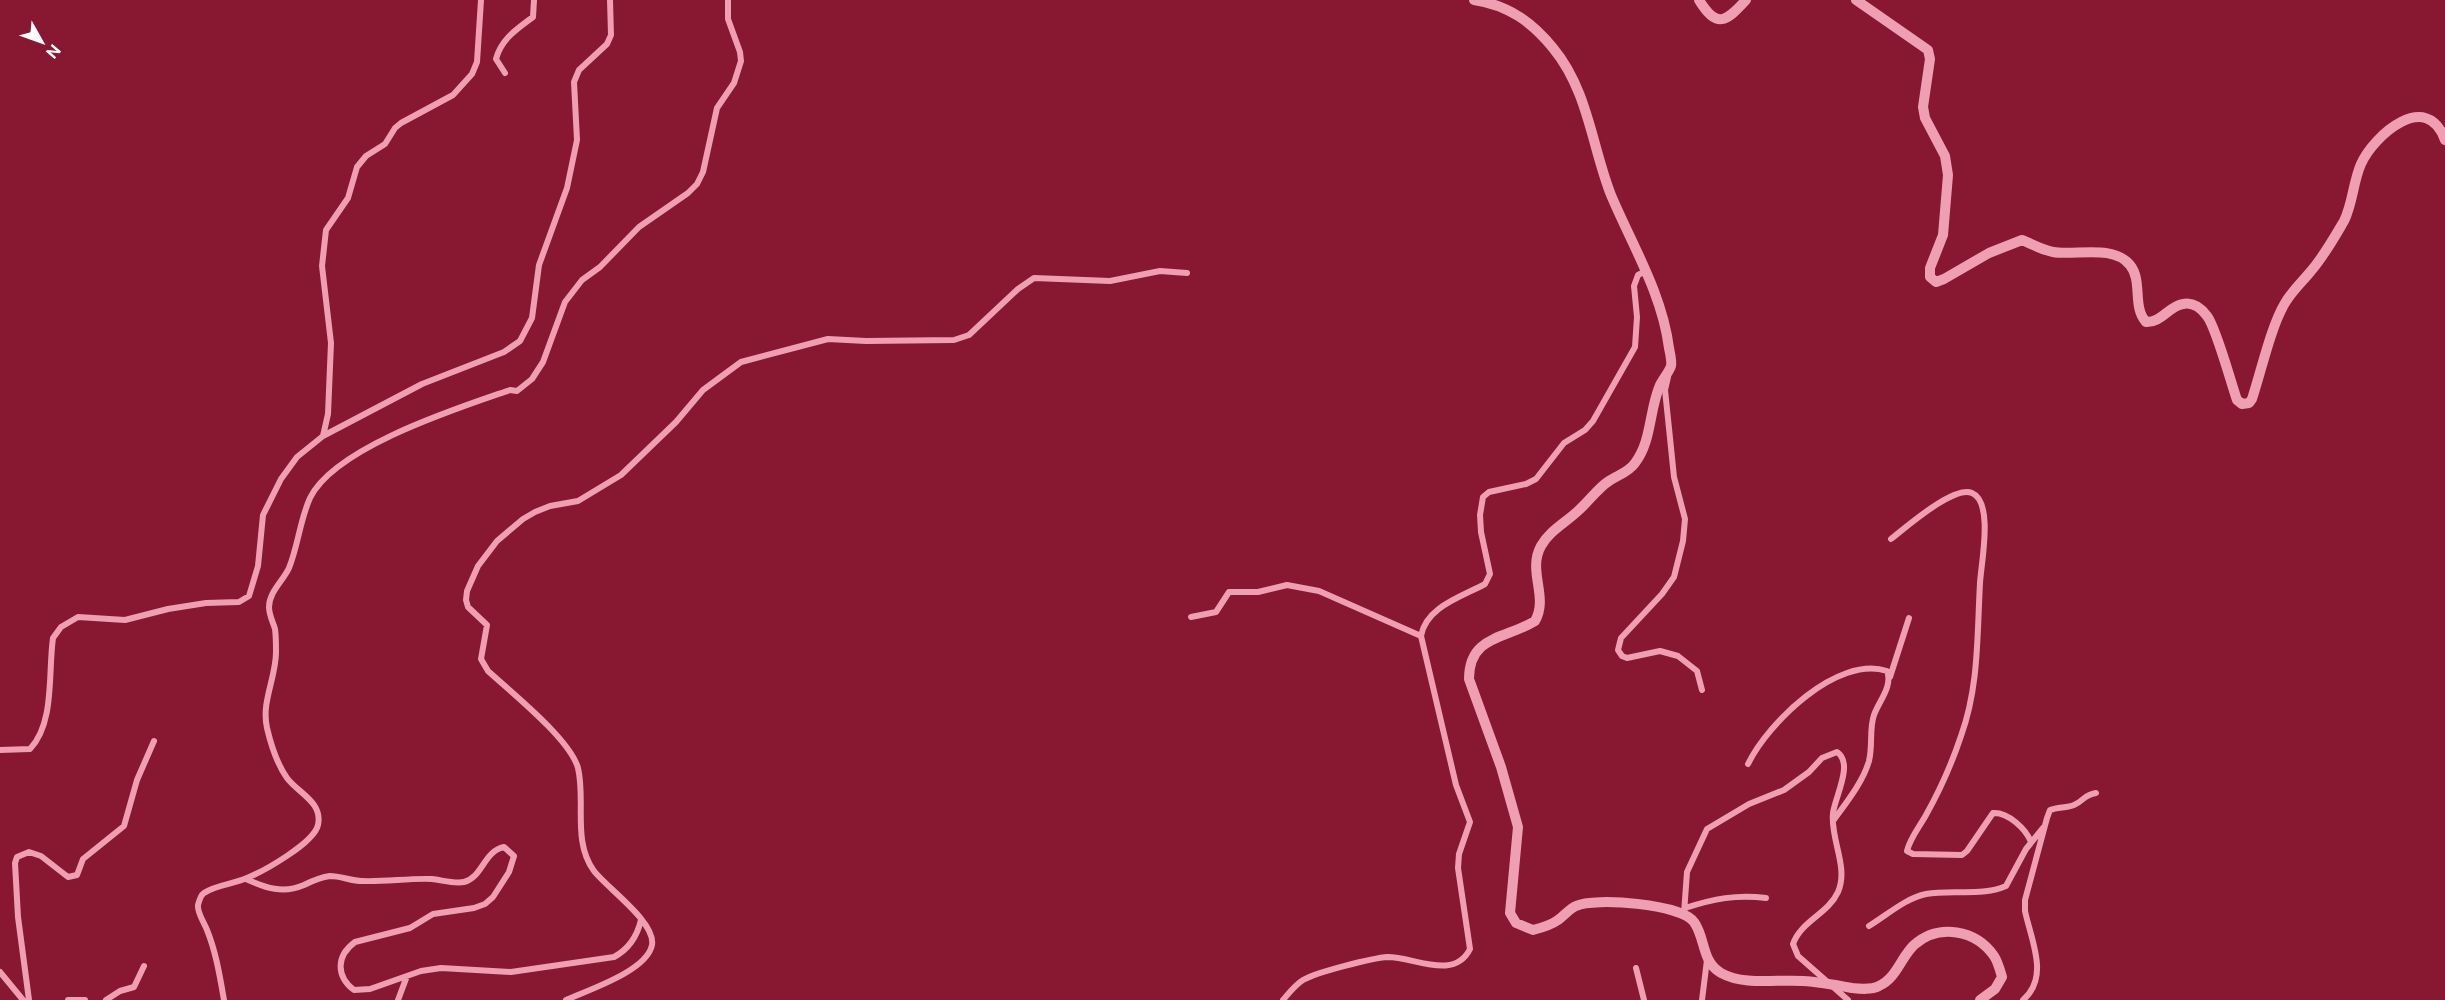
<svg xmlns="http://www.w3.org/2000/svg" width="2445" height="1000" font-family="'Public Sans',sans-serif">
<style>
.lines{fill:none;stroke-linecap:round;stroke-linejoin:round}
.minor{stroke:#ee9fb2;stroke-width:6}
.tertiary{stroke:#ee9fb2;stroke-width:10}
</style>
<rect width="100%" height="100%" fill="#881732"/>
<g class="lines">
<path class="minor" d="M505,73L496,59C501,39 517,29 533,17L534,0
M1668,377L1665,390L1670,438L1674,477L1685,519L1683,541L1674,577L1662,594L1621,638L1618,650L1622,656L1627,658L1660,651L1678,656L1697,671L1702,690
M323,436L422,384L504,352L520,341L532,318L539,265L567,188L577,140L574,82L579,70L607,44L611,35L610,0
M1891,539C1905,528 1954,485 1972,493C1994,502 1981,564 1980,583C1977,636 1979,686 1961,736C1952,763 1940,790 1926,815C1920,826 1910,838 1907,851L1913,854L1962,855L1967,851L1993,813C2008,812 2026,829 2031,842
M1191,617L1216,612L1229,592H1258L1287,585L1319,591L1421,636
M1890,677L1909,618
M0,750L30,749C55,723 48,672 53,638L61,627L78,617L125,620L168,609L206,603L239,602L249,596L258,566L263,515L281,479L297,457L323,436L328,414L331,343L322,266L326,230L348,198L357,167L366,156L385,144L395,128L401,123L453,95L472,74L477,62L481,0
M1748,764C1768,723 1837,655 1887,671C1893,686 1879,701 1874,715C1869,729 1873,745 1869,761C1863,782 1846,803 1833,821
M246,879C266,888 283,894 304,885C312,881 321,877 330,876C341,876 351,881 362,881C385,882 409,878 432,879C442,880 454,884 464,882C482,878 484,851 504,847L514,856L509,872L493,897L485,904L474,908L433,914L410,928L355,942C336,956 336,976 354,990L370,989L421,971L441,968L511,972L614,957C629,949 637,937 641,920
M1685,908C1713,899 1737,894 1766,898
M1684,913L1687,872L1707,829L1749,804L1784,790L1809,772L1822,758L1837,752C1854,763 1835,797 1833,813C1830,839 1849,867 1838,892C1828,914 1801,921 1793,944L1798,956L1848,1000
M1869,926C1887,915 1906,898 1926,894C1953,889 1981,897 2006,886L2026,849L2043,828
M1636,968L1644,1000
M0,972L23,1000
M29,1000L18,917L15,863L17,857L29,852L41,856L68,877L77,875L83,859L124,826L137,780L154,741
M68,1000H85
M106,1000L120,991L134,987L144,966
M224,1000C220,977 216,952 207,930C204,922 197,913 198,905C199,901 201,895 204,893C215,885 234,884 247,878C264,871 314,843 318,825C323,802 298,793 287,778C277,764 271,745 267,728C261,702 276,678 276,652C276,645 276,636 275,629C273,622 269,615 269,607C269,592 283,581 289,568C298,546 300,520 310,498C335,447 458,408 510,390L517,391L532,379L543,362L565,302L582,280L600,267L639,227L688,193L697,184L703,172L717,108L734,83L741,61L740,52L728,19V0
M398,1000L407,976
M566,1000C588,990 647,971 652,945C656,922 607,888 594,871C572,841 586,801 578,768C570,739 511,692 488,671L481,659L487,625L468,607L466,600L467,591L478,566L497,541L523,519L535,512L550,506L578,501L621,475L676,422L703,390L741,362L828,339L866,341L954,340L969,335L1018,289L1034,278L1110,281L1160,271L1187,273
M1283,1000C1289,993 1295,985 1303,980C1317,972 1372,958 1388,957C1414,957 1454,981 1470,949L1458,868L1459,854L1470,822L1456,785L1421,636C1426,607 1461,597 1485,584L1490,574L1481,532L1480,515L1483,497L1489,492L1526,484L1536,479L1564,443L1585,430L1593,421L1635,347L1637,317L1634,286L1638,275L1646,271
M1702,1000L1707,960
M2023,1000C2050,977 2031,940 2025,911V900L2047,818L2050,810C2058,807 2067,808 2074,805C2084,801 2083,795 2096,793"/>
<path class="tertiary" d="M1474,0C1508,5 1532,22 1553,48C1588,90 1592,147 1611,195C1632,245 1662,293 1669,348C1670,353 1672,361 1671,366C1669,372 1663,379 1660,385C1649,410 1652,441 1635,463C1629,472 1618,475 1609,481C1598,488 1590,500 1580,509C1567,522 1550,530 1541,546C1527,571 1549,597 1535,621C1506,639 1469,635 1469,679L1501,767L1518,827L1510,913L1516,923L1533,930C1541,928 1551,925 1558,920C1564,916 1569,909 1576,906C1594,897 1682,904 1694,922C1706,939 1701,961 1721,973C1744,986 1778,979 1803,981C1820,982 1836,985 1852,988C1861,989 1871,990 1879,986C1897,978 1901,957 1914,945C1939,923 1976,930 1994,956C1998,962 2000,970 2002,977L1995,989L1980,1000
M1699,0C1717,29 1726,22 1746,0
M1856,0L1928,50L1930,59L1923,107L1925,118L1945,156L1948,175L1943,235L1930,268V277L1936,282L1944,279L1989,253L2022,240C2032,244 2042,250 2053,252C2075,256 2113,244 2130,265C2143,281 2132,307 2146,322C2161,323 2169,306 2183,304C2193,302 2201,308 2207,316C2216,327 2231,383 2237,400L2242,404L2249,403L2252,399C2261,372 2271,326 2285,303C2292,291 2302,282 2311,271C2324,256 2334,238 2344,221C2353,203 2353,182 2361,164C2374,135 2427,89 2445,140"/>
</g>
<g transform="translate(42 42) rotate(130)" stroke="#881732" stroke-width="4.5" paint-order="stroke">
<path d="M0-4.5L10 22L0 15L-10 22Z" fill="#ffffff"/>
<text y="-9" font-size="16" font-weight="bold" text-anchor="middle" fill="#ffffff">N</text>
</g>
</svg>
